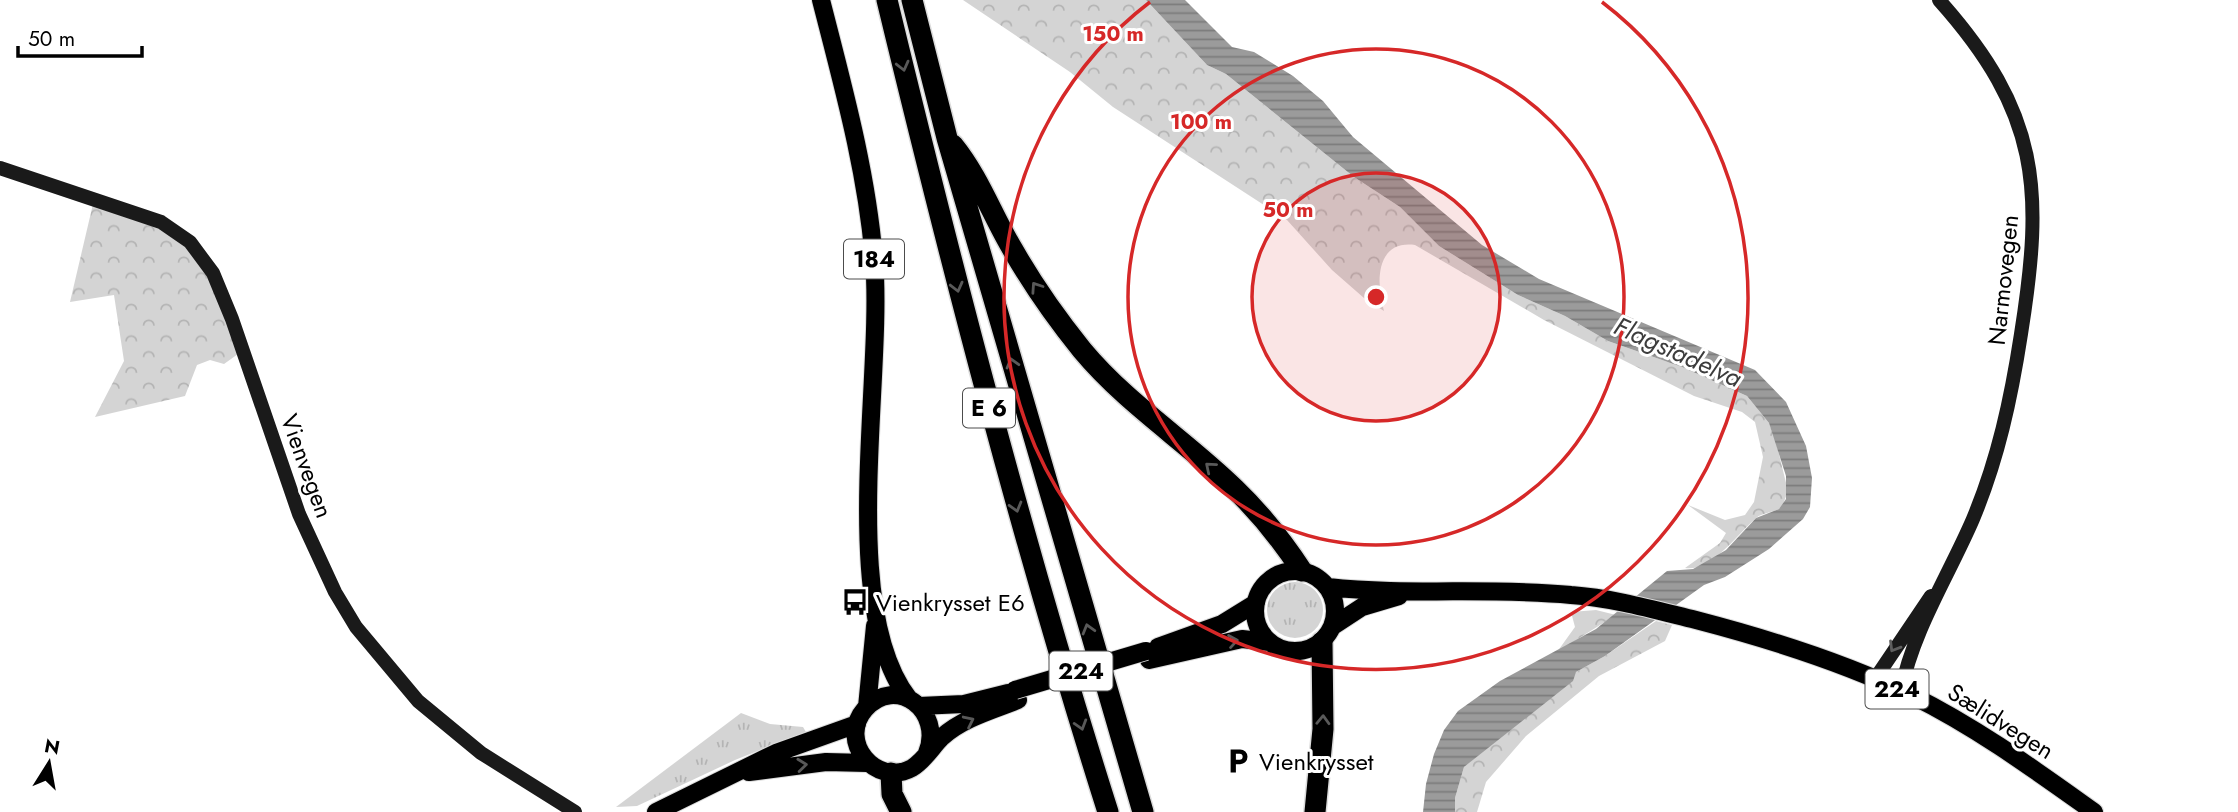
<svg xmlns="http://www.w3.org/2000/svg" width="2238" height="812" font-family="Jost,sans-serif">
<style>
.grass{fill:url(#grass-tufts)}
.forest{fill:url(#forest-crowns)}
.water{fill:url(#water-rules)}
.lines{fill:none;stroke-linecap:round;stroke-linejoin:round}
.primary-casing{stroke:#dbdbdb;stroke-width:20}
.motorway-casing{stroke:#dbdbdb;stroke-width:24}
.secondary{stroke:#1a1a1a;stroke-width:14}
.primary{stroke:#000;stroke-width:18}
.motorway{stroke:#000;stroke-width:21}
.primary-bridge-casing{stroke:#dbdbdb;stroke-width:20;stroke-linecap:butt}
.primary-bridge{stroke:#000;stroke-width:18}
.oneway{stroke:#595959}
.oneway2{stroke:#5f5f5f}
.ring{fill:none;stroke:#d62828;stroke-width:3.5}
.labels{text-anchor:middle;dominant-baseline:central;stroke-width:6;stroke-linejoin:round;paint-order:stroke}
.shield{fill:#fff;stroke:#4c4c4c;stroke-width:2}
.shield-label{font-size:23px;font-weight:bold;fill:#000}
.street-label{font-size:24px;fill:#000;stroke:#fff}
.poi-label{font-size:24px;fill:#000;stroke:#fff;text-anchor:start}
.water-label{font-size:26px;font-style:italic;fill:#3c3c3c;stroke:#fff}
.centre{fill:#d62828;stroke:#fff;stroke-width:3.5}
.ring-label{font-size:21px;text-anchor:middle;font-weight:bold;fill:#d62828;stroke:#fff;stroke-width:6;stroke-linejoin:round;paint-order:stroke}
</style>
<defs>
<pattern id="grass-tufts" width="24" height="20" patternUnits="userSpaceOnUse" patternTransform="scale(1.75)"><rect width="24" height="20" fill="#d4d4d4"/><path d="M3 7l-1-3M5 7V3M7 7l1-3M15 17l-1-3M17 17v-4M19 17l1-3" fill="none" stroke="#b4b4b4"/></pattern>
<pattern id="forest-crowns" width="20" height="18" patternUnits="userSpaceOnUse" patternTransform="scale(1.75)"><rect width="20" height="18" fill="#d4d4d4"/><path d="M2 6a3 3 0 1 1 6 0M12 15a3 3 0 1 1 6 0" fill="none" stroke="#b4b4b4"/></pattern>
<pattern id="water-rules" width="6" height="5" patternUnits="userSpaceOnUse" patternTransform="scale(1.75)"><rect width="6" height="5" fill="#9b9b9b"/><path d="M0 2.5h6" fill="none" stroke="#7c7c7c"/></pattern>
</defs>
<rect width="100%" height="100%" fill="#fff"/>
<path class="grass" d="M1267 610a28 28 0 1 1 56 0a28 28 0 1 1-56 0Z
M741,713L770,724L803,727L806,732L735,760L637,806L616,807Z"/>
<path class="forest" d="M963,0H1146L1207,65L1226,74L1354,177L1400,207L1439,246L1518,295L1565,316L1608,341L1682,367L1747,396L1769,423L1776,442L1788,491L1782,507C1774,513 1764,512 1756,518C1738,533 1712,572 1685,568L1720,543L1726,533L1688,505L1725,520L1745,515L1754,502L1763,457L1755,422L1742,412L1694,396L1544,320L1415,245C1375,240 1376,283 1384,311L1364,298L1332,270L1287,220L1113,107L1070,72Z
M93,204C127,215 171,226 194,255C216,282 227,322 238,354L224,364L210,360L197,365L185,396L95,417L124,361L114,295L70,302Z
M1596,610L1616,615L1557,652L1575,627L1571,612Z
M1656,621L1672,625L1665,641L1599,676L1526,736L1486,782L1477,812H1455V798L1464,767L1576,672L1605,656Z"/>
<path class="water" d="M1146,0H1185L1232,47L1254,52L1293,76L1323,101L1353,137L1482,245L1539,279L1755,370L1786,402L1806,446L1812,478L1810,507L1803,519L1769,549L1725,577L1704,585L1605,656L1576,672L1573,681L1464,767L1455,798V812H1423L1426,784L1434,754L1444,730L1458,711L1500,681L1596,629L1667,571L1693,569L1726,550L1756,518L1779,509L1786,499V476L1769,423L1747,396L1682,367L1608,341L1565,316L1518,295L1439,246L1400,207L1354,177L1226,74L1207,65Z"/>
<g class="lines">
<defs>
<path id="primary" d="M821,0C843,86 867,172 874,260C884,378 837,607 909,699
M1255 611a40 40 0 1 1 80 0a40 40 0 1 1-80 0Z
M1328,587C1408,596 1490,587 1571,595C1613,598 1655,610 1696,620C1769,639 1843,662 1911,695C1976,727 2035,770 2094,812
M1333,626L1362,607L1399,596
M1158,647L1222,624L1256,603
M1149,660L1242,639L1269,642
M919,706L964,704L1008,693
M867,707L875,626
M927,753C944,711 896,674 865,709C837,741 876,788 912,768C924,761 932,747 942,737C963,718 993,710 1018,700
M749,772L826,762L867,763
M656,812L776,753L857,724"/>
<path id="motorway" d="M887,0C953,273 1023,544 1108,812
M912,0L947,138L1143,812
M953,145C979,177 992,215 1013,250C1033,285 1057,319 1082,350C1127,404 1186,441 1235,489C1260,513 1283,542 1302,571
M891,773L892,794L901,812
M1315,812L1323,729L1322,642"/>
</defs>
<use href="#primary" class="primary-casing"/>
<use href="#motorway" class="motorway-casing"/>
<path class="secondary" d="M0,168L161,222L190,242L213,273L232,319L299,514L335,592L356,627L418,701L481,753L575,812
M1875,679L1931,596
M1901,691C1913,630 1949,575 1973,519C1998,459 2011,399 2021,334C2044,189 2040,113 1939,0"/>
<use href="#primary" class="primary"/>
<use href="#motorway" class="motorway"/>
<defs>
<path id="primary-bridge" d="M1015,690L1146,651"/>
</defs>
<use href="#primary-bridge" class="primary-bridge-casing"/>
<use href="#primary-bridge" class="primary-bridge"/>
</g>
<defs><path id="oneway-chevron" d="M-2-3.5L2.5 0L-2 3.5" fill="none" stroke-width="1.6" stroke-linecap="round" stroke-linejoin="round" transform="scale(1.75)"/></defs>
<g class="oneway">
<use href="#oneway-chevron" transform="translate(903 66) rotate(76)"/>
<use href="#oneway-chevron" transform="translate(957 287) rotate(76)"/>
<use href="#oneway-chevron" transform="translate(1036 287) rotate(-124)"/>
<use href="#oneway-chevron" transform="translate(1012 363) rotate(-106)"/>
<use href="#oneway-chevron" transform="translate(1210 467) rotate(-140)"/>
<use href="#oneway-chevron" transform="translate(1016 507) rotate(74)"/>
<use href="#oneway-chevron" transform="translate(1088 629) rotate(-106)"/>
<use href="#oneway-chevron" transform="translate(1233 641) rotate(-9)"/>
<use href="#oneway-chevron" transform="translate(1323 720) rotate(-88)"/>
<use href="#oneway-chevron" transform="translate(969 721) rotate(-26)"/>
<use href="#oneway-chevron" transform="translate(1081 725) rotate(73)"/>
<use href="#oneway-chevron" transform="translate(802 765) rotate(-6)"/>
</g>
<use class="oneway2" href="#oneway-chevron" transform="translate(1894 647) rotate(121)"/>
<circle cx="1376" cy="297" r="124" fill="#d62828" fill-opacity=".12"/>
<g class="ring">
<circle cx="1376" cy="297" r="124"/>
<circle cx="1376" cy="297" r="248"/>
<path d="M1602 2A372 372 0 1 1 1150 2"/>
</g>
<defs>
<symbol id="bus-bare" viewBox="-9 -9 18 18"><path d="M-5-6H5V4H4V6H2V4H-2V6H-4V4H-5ZM-3.5-4V0h7V-4ZM-3.5 1.2v1.5H-2V1.2ZM2 1.2v1.5H3.5V1.2Z" fill="#000" stroke="#fff" stroke-width="2.5" paint-order="stroke"/></symbol>
<symbol id="parking-bare" viewBox="-9 -9 18 18"><path d="M-3.5-5.5H1a3.5 3.5 0 0 1 0 7H-1V5.5H-3.5ZM-1-3.4V-.6H.8a1.4 1.4 0 0 0 0-2.8Z" fill="#000" stroke="#fff" stroke-width="2.5" paint-order="stroke"/></symbol>
</defs>
<g fill-rule="evenodd">
<use href="#bus-bare" x="836" y="583" width="38" height="38"/>
<use href="#parking-bare" x="1219" y="742" width="38" height="38"/>
</g>
<g class="labels">
<g class="shield">
<rect x="844" y="239.5" width="60" height="39" rx="5"/>
<rect x="963" y="388.5" width="52" height="39" rx="5"/>
<rect x="1049.5" y="651.5" width="63" height="39" rx="5"/>
<rect x="1865.5" y="669.5" width="63" height="39" rx="5"/>
</g>
<g class="shield-label">
<text x="874" y="259">184</text>
<text x="989" y="408">E 6</text>
<text x="1081" y="671">224</text>
<text x="1897" y="689">224</text>
</g>
<g class="street-label">
<text transform="translate(2003 280) rotate(-84)">Narmovegen</text>
<text transform="translate(307 466) rotate(70)">Vienvegen</text>
<text transform="translate(2001 721) rotate(32)">Sælidvegen</text>
</g>
<g class="poi-label">
<text x="876" y="602">Vienkrysset E6</text>
<text x="1259" y="761">Vienkrysset</text>
</g>
<g class="water-label">
<text transform="translate(1678 352) rotate(24)">Flagstadelva</text>
</g>
</g>
<circle cx="1376" cy="297" r="10" class="centre"/>
<g class="ring-label">
<text x="1113" y="41">150 m</text>
<text x="1201" y="129">100 m</text>
<text x="1288" y="217">50 m</text>
</g>
<g transform="translate(49 763) rotate(11)" stroke="#ffffff" stroke-width="5" paint-order="stroke">
<path d="M0-5L12 26L0 18L-12 26Z" fill="#000000"/>
<text y="-10" font-size="19" font-weight="bold" text-anchor="middle" fill="#000000">N</text>
</g>
<path d="M18 46v10h124v-10" fill="none" stroke="#000000" stroke-width="3.5"/>
<text x="28" y="46" font-size="21" fill="#000000" stroke="#ffffff" stroke-width="5" paint-order="stroke">50 m</text>
</svg>
